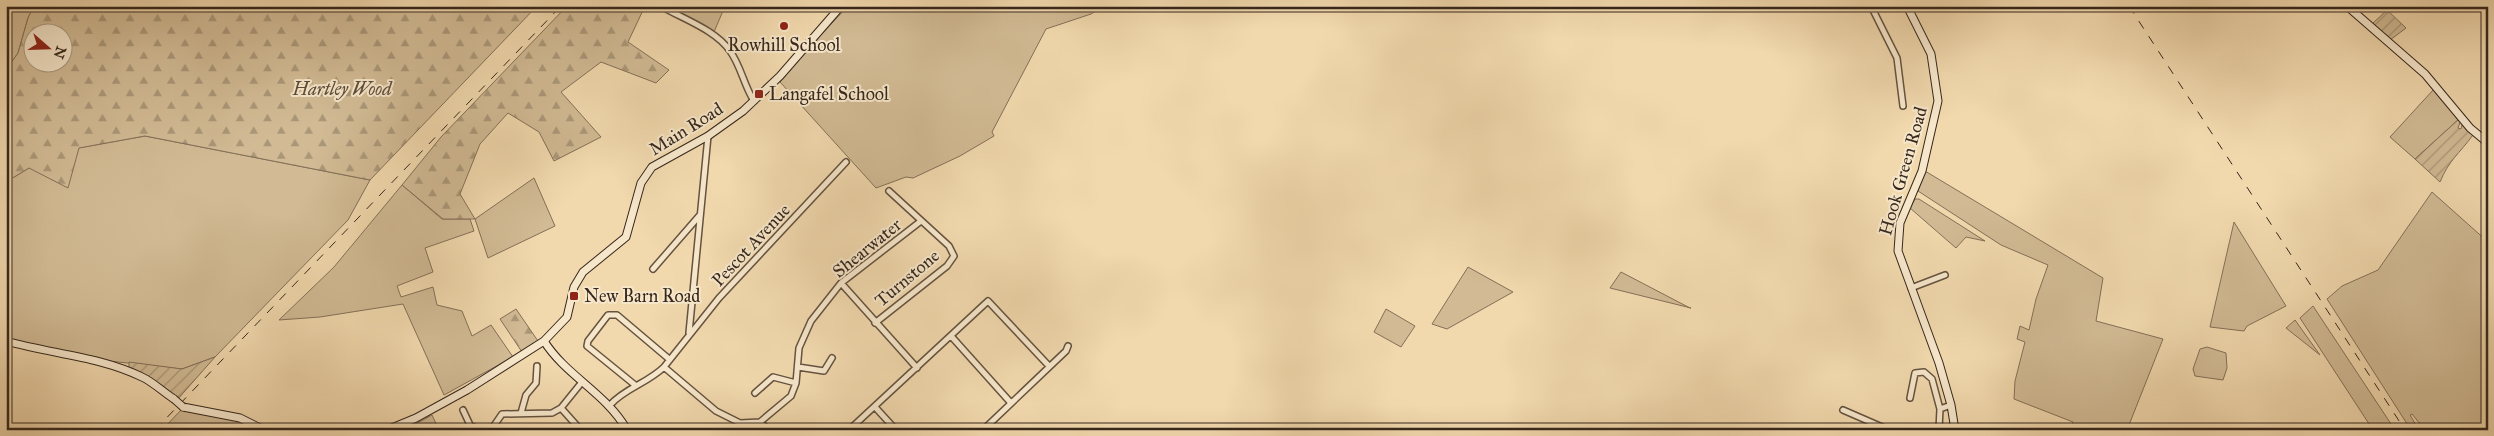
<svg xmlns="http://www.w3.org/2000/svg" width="2494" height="436" font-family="'IM FELL Great Primer',serif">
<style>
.grass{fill:#d1ba94;stroke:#847058}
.forest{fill:url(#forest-firs);stroke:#847058;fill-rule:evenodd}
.garden{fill:url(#garden-furrows);stroke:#847058}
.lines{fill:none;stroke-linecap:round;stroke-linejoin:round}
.street-casing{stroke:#655340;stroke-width:8}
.secondary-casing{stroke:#36271c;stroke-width:9}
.street{stroke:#f6e6ca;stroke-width:5}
.secondary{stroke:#f6e6ca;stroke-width:7}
.rail{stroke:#36271c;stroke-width:1;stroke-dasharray:9 9;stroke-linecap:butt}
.secondary-bridge-casing{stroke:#36271c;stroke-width:9;stroke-linecap:butt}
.secondary-bridge{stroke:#f6e6ca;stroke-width:7}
.poi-dot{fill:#8f2418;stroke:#f6e6ca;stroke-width:2}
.labels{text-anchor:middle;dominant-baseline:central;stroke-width:4;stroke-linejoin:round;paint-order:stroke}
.poi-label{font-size:18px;fill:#36271c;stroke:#f6e6ca;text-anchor:start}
.park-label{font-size:18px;font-style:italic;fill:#5d4c3a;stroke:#f6e6ca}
.street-label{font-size:18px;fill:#36271c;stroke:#f6e6ca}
</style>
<defs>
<pattern id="forest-firs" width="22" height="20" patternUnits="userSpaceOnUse" patternTransform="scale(1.25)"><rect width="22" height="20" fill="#d1ba94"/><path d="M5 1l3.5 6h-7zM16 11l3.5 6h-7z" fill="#aa9778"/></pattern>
<pattern id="garden-furrows" width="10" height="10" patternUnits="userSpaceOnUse" patternTransform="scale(1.25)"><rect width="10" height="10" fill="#d1ba94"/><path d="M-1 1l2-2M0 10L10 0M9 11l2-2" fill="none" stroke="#aa9778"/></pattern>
</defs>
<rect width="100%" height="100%" fill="#f1d8ad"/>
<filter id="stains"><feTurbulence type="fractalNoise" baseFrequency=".004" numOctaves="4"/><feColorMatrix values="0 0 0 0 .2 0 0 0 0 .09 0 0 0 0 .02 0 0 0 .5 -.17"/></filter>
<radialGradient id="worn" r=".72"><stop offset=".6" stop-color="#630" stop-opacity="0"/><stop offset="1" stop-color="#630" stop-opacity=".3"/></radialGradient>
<path class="grass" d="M6,6H34L28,18L18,53L6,70Z
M683,6H725L714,32L679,13Z
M848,6H898L902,10L906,6H1104L1091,14L1046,29L992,132L994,136L960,156L913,178L906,177L876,188L780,82L818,38Z
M2434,89L2459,119L2415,159L2390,137Z
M145,136L370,180L348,220L215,357L182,369L109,361L9,339L6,305V182L29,168L78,148Z
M1925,171L2103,278L2096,321L2163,339L2127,430H2071L2073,422L2014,399L2015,381L2025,342L2017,339L2020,326L2029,330L2036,299L2048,265L2001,245L1918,191Z
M534,178L555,226L488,258L475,219Z
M402,185L442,219H470L474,231L425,248L433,272L397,286L401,297L433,287L437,305L462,311L472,336L491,325L513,357L444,395L403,304L320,317L279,320L334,267Z
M2432,192L2488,242V430H2425L2412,414L2410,415L2419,430H2411L2327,299L2342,286L2378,270Z
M1915,199H1919L1985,241L1966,237L1956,248L1910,208Z
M2234,222L2286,306L2247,326L2244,331L2210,327Z
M1468,267L1513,292L1447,329L1432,324Z
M1621,272L1690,308H1691L1610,288Z
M2313,306L2395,430H2373L2300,318Z
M1386,309L1415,326L1401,347L1374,332Z
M2295,320L2320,355L2286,328Z
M2207,347L2226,353L2227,368L2223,380L2195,376L2193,369L2200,349Z
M182,409L239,420L254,430H162Z
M432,415L439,430H405Z"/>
<path class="forest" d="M34,6H537L370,180L145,136L79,148L68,188L29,168L6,182V70L18,53L28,18ZM32,32H62V62H32Z
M567,6H645L628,42L669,70L656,83L601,62L561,92L601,137L554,161L539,132L508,113L480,144L460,194L475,219H443L402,185L441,137Z
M516,309L538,341L522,352L500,319Z"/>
<path class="garden" d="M2387,10L2406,28L2390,40L2372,24Z
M2459,119L2460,123L2458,128L2461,129L2462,125L2473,135C2459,154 2449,160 2440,182L2415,159Z
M215,357L177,400L146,376L129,367V362L182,369Z"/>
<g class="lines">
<defs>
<path id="street" d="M661,6C683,19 716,30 730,51C741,66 744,86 754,101
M1871,6L1897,58L1903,106
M653,269L700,215
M841,283L917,368
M1911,288L1945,275
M875,323L947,266L954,256L949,246L889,191
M689,333L708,136
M951,336L1011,403
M664,367L716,411L740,423L760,422
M798,367L824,371L832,358
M635,385L587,346L588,341L608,315H617L669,359
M755,393L773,377L796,383
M1910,398L1915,373L1924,372L1932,379L1940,409
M610,405C625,388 648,383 664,367L719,298L846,162
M875,407L896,430
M561,408L578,427
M463,410L470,425L479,430
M1843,410L1889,430
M521,413L526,395L536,383L537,366
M760,422L791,396L796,383L799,348L811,321L841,283L921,221
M760,422L769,430
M1939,429L1940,409L1951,405
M491,430L502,414L552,413L561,408L582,382
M849,430L988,301L1049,366
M983,430L1066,351L1068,346"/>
<path id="secondary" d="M1907,6L1931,54L1938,101L1922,171L1900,223L1898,251L1939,363L1951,405L1955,430
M2347,6L2425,74L2470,128L2488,143
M6,341C51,354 99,356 142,377C153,382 163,392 174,399
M544,341C566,376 606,393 627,430
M183,407L240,418L264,430
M387,430L416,418L467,390L544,341L567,317L574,287L583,272L626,237L641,183L652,167L708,136L743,111L780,76L841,6"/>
</defs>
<use href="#street" class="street-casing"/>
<use href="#secondary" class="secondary-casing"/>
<use href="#street" class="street"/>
<use href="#secondary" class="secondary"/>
<path class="rail" d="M2129,6L2405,430
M155,430L561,6"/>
<defs>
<path id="secondary-bridge" d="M174,399L183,407"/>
</defs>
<use href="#secondary-bridge" class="secondary-bridge-casing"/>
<use href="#secondary-bridge" class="secondary-bridge"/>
</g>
<g class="poi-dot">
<circle cx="784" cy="26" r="5"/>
<rect x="754" y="89" width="10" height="10" rx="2.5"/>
<rect x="569" y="291" width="10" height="10" rx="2.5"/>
</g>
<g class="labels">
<g class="poi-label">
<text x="784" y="45" text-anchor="middle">Rowhill School</text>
<text x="769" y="94">Langafel School</text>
<text x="584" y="296">New Barn Road</text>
</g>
<g class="park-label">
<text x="342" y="89">Hartley Wood</text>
</g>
<g class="street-label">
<text transform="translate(686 129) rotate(-32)">Main Road</text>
<text transform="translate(1903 171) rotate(-74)">Hook Green Road</text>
<text transform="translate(751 245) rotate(-47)">Pescot Avenue</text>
<text transform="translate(867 248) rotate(-39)">Shearwater</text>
<text transform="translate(907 278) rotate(-40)">Turnstone</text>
</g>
</g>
<rect width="2494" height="436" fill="none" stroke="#f1d8ad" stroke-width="25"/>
<rect x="8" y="8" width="2479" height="421" fill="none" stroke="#36271c" stroke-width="2.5"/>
<rect x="12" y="12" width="2469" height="411" fill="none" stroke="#36271c"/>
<g transform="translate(48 48) rotate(110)"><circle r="24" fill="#f6e6ca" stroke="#a99a84"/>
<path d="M0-4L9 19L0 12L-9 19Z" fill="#8f2418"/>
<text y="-8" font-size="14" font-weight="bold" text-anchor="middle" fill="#36271c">N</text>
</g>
<rect width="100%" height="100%" filter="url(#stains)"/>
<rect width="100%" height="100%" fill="url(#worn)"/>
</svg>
